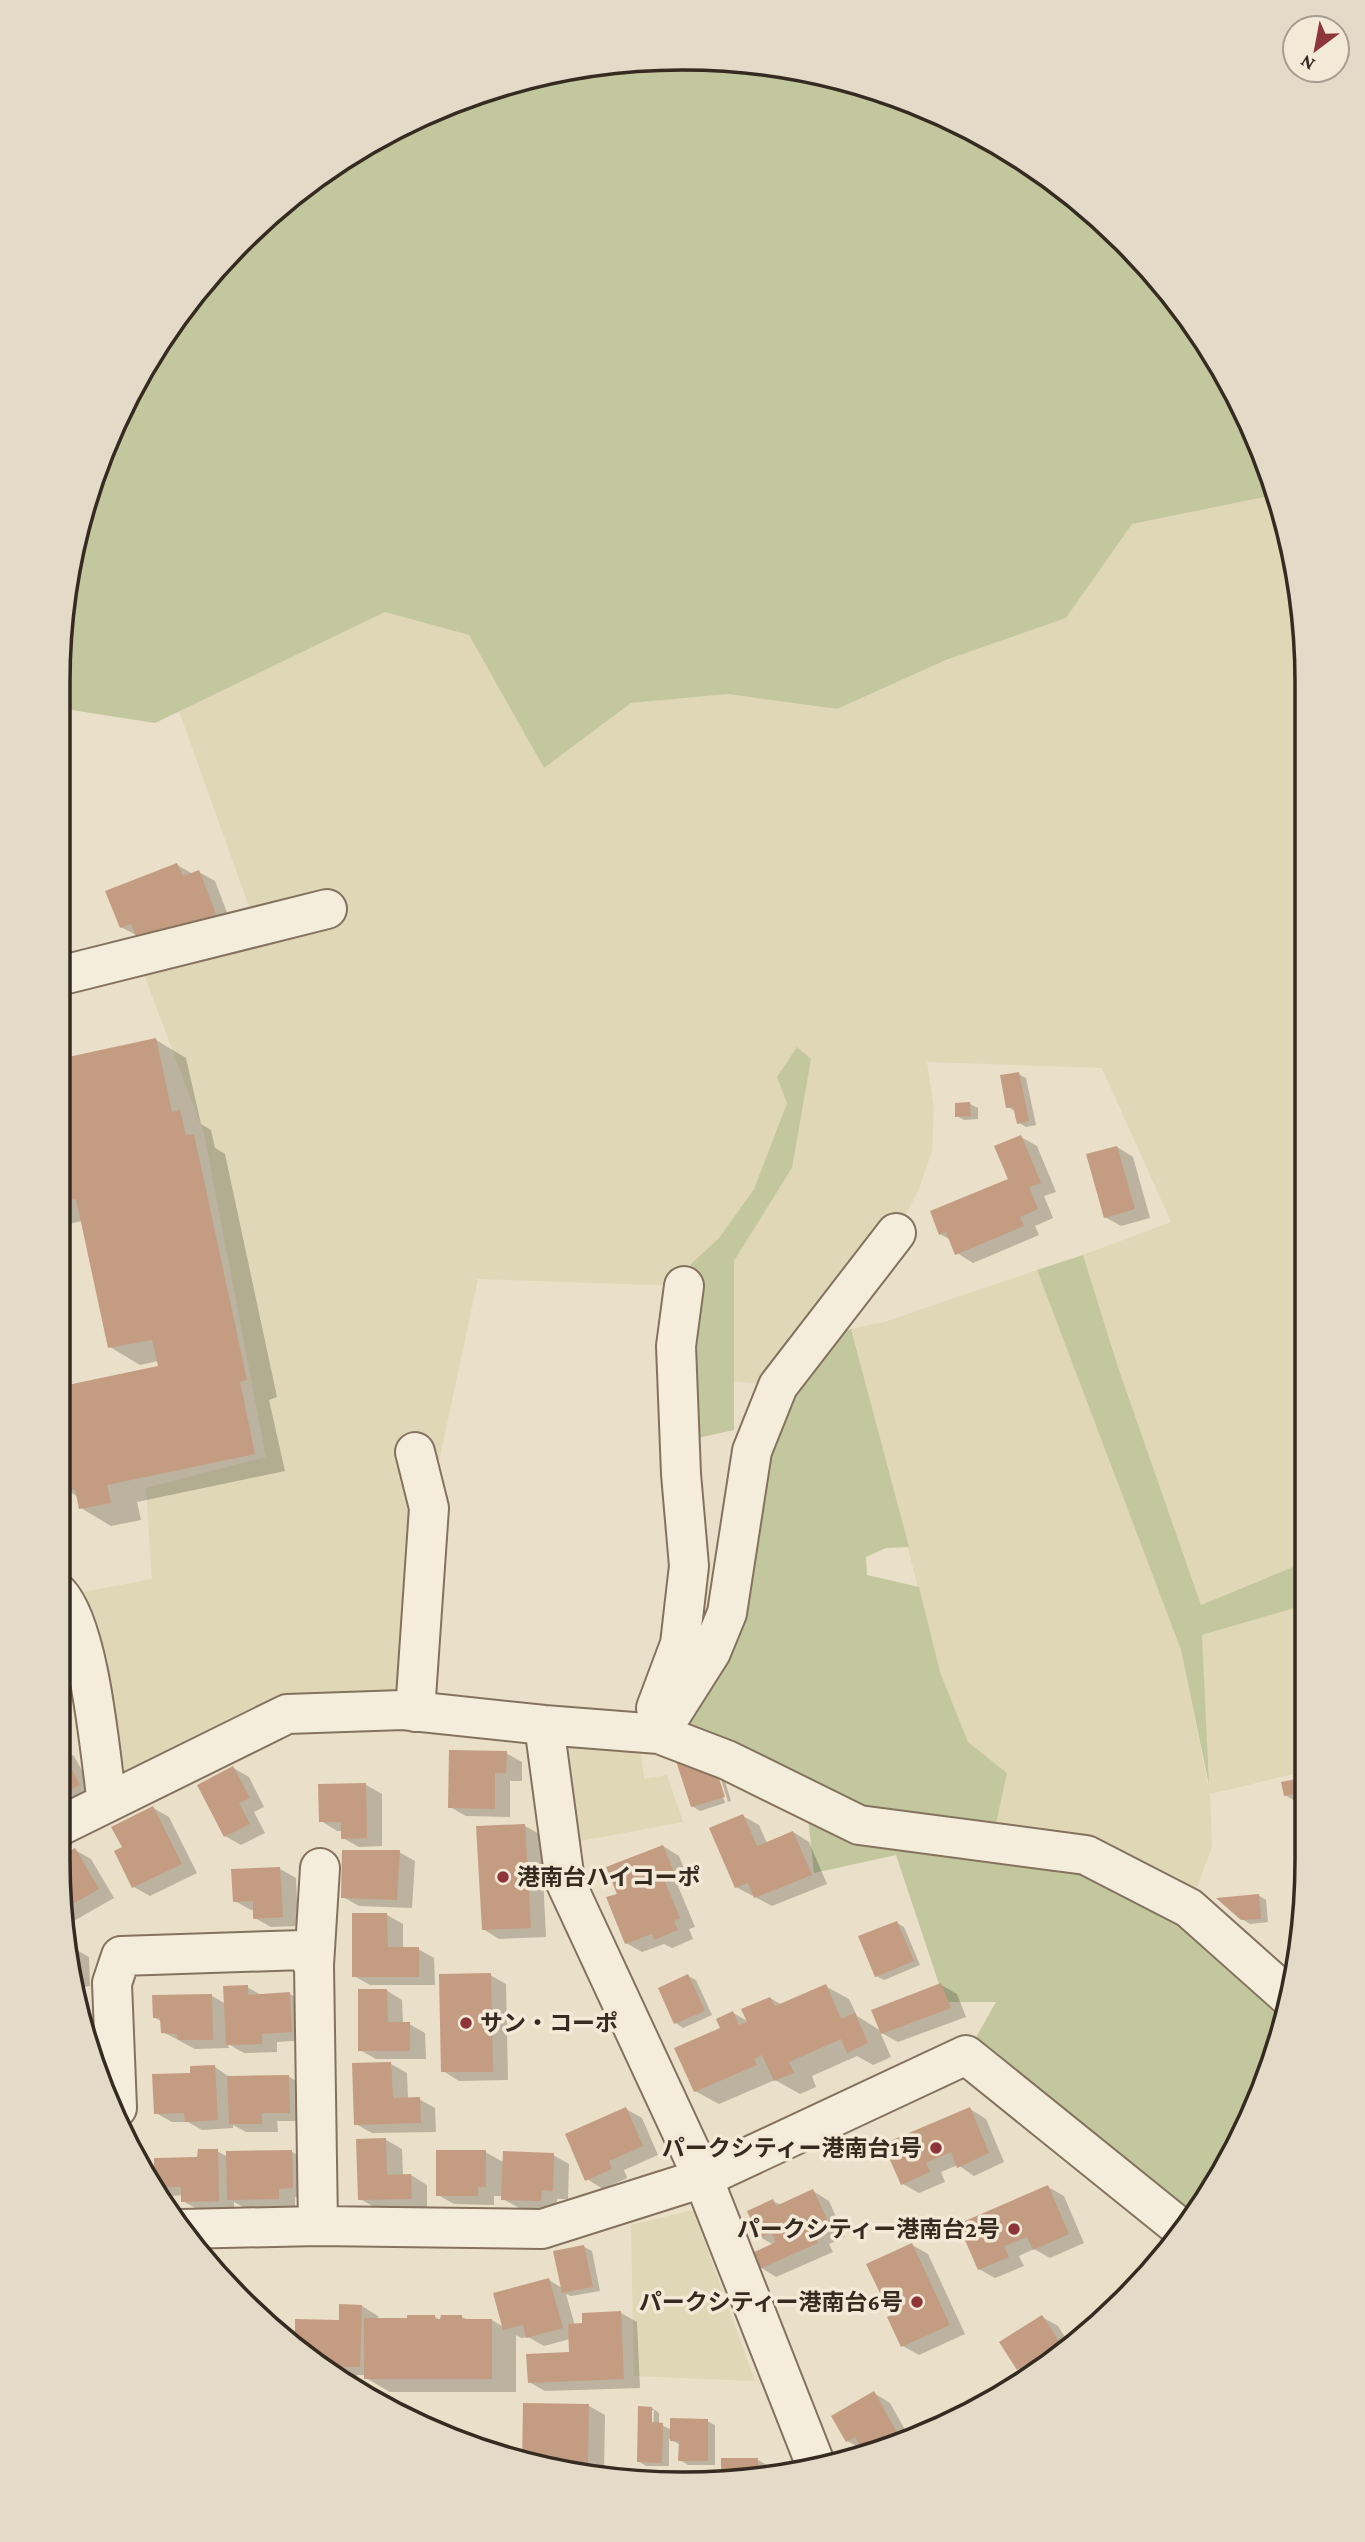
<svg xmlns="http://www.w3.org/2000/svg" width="1365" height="2542" font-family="'Crimson Pro','Noto Sans JP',serif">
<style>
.farmland{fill:#dfd7b6}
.green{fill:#c3c79d}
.shadow{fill:#0003;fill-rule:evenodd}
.building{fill:#c49c82}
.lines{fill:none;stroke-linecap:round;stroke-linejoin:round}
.minor-casing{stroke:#84725f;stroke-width:42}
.minor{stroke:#f5eddb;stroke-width:38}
.poi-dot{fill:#8d3538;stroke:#f2e9d7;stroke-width:2.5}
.labels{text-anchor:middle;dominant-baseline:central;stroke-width:7;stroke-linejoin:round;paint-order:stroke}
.poi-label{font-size:23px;font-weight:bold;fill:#362b21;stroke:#f2e9d7;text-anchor:end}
.rim{fill:none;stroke:#362b21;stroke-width:3.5}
</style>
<rect width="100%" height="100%" fill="#eadfc8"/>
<path class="farmland" d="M1274,495L1302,601L1305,1562L1201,1605L1118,1367L1083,1255L1171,1222L1102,1068L927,1062L934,1109L932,1151L919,1189L896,1233L778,1386L733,1381L734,1261L792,1168L787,1103L754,1189L719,1238L692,1264L684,1286L478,1279L429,1508L415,1712L287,1714L107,1803L90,1694L58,1707V1593L62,1596L152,1579L146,1488L266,1457L204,1133L137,956L256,926L179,711L385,612L469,635L544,768L631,703L728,694L837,709L946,660L1066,618L1132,524Z
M1037,1270L1181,1650L1208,1786L1202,1635L1305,1605L1306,1771L1210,1794L1212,1847L1189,1908L992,1843L1007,1773L968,1742L940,1672L851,1329L884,1322Z
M576,1744L640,1746L644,1779L667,1775L683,1822L575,1842L562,1754Z
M693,2210L755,2381L634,2376L631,2225Z"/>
<path class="green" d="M724,59L845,79L959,122L1094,213L1178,303L1260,444L1274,495L1132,524L1066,618L946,660L837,709L728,694L631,703L544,768L469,635L385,612L155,723L59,708V642L79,520L122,406L187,302L271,213L370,141L482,91L601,63Z
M797,1047L811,1059L792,1168L734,1261V1430L680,1442L684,1286L691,1264L719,1238L754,1189L787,1103L777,1077Z
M1083,1255L1118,1367L1201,1605L1305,1562V1605L1202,1635L1209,1785L1181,1650L1037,1270Z
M851,1329L909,1547L886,1548L866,1557L867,1575L919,1587L940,1672L968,1742L1007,1773L992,1843L1189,1908L1288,2010L1286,2021L1243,2136L1178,2226L966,2055L996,2002H945L896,1855L814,1873L806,1799L659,1734L814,1338Z"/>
<path class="shadow" d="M177,865L193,874L199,872L215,881L231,923L138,936L121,927Z
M156,1040L186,1058L201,1124L211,1130L215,1148L225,1154L277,1397L269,1400L285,1471L137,1502L141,1520L111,1526L81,1508L78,1497L67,1490L160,1367L158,1361L140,1365L110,1347L82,1221L58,1226L59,1061Z
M1018,1074L1026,1078L1036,1125L1026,1127L1019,1123L1016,1112L1008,1107Z
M970,1104L978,1108V1119L964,1120L957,1116Z
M1021,1137L1037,1146L1056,1192L1044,1196L1053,1218L1035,1226L1039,1235L973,1263L957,1253L951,1240L940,1234L1010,1179Z
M1117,1147L1133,1157L1150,1218L1121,1226L1105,1217Z
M58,1747L74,1756L95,1794L58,1813Z
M506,1753L522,1762V1781H510V1817L466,1816L450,1807Z
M233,1768L249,1777L264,1807L254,1812L265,1833L241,1845L225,1836Z
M715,1773L725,1803L700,1811L692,1806Z
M720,1776L724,1778L731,1801L728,1802Z
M1306,1779V1834L1303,1833L1297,1802L1285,1795Z
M366,1785L382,1794V1846L359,1847L343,1838V1831H337L321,1821Z
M153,1808L169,1817L197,1873L150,1896L134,1887L124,1848Z
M743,1816L759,1825L767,1843L793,1832L809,1842L827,1884L772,1906L736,1887Z
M525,1826L541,1835L546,1937L499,1939L483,1929Z
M663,1846L679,1856L689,1881L678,1886L695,1927L689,1929L693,1939L672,1948L664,1944L642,1952L626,1943Z
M75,1850L91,1859L114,1898L72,1922L68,1920L58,1860Z
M399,1852L415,1861L412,1908L359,1906L343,1897Z
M280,1869L296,1878L298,1926L271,1927L255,1918V1910H251L235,1901Z
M1258,1895L1266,1900L1268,1922L1250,1924L1242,1919Z
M387,1915L403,1924V1949H418L434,1958L435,1985H370L354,1976Z
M897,1923L904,1927L920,1965L884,1980L876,1976Z
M73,1948L89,1957L90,1986L84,1987V2001H81Z
M490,1975L506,1984L508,2080L459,2081L443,2071Z
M688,1976L696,1980L712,2015L683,2028L676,2023Z
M941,1985L957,1994L966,2017L898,2042L880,2032L891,2057L873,2065L857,2056L812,2076L816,2087L800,2094L775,2080L719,2104L695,2091L723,2029L733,2013L749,2022L770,1998L782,2005L825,1986L849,1999L857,2016L881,2031Z
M247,1987L263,1996L290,1994L306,2003L308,2040L277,2042V2052L244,2053L228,2044L229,2048L195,2049L163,2032L162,2022L154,2017L212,1996L226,2004Z
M386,1990L402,2000L403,2024H409L425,2033L426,2059H376L360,2050Z
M84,2016L89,2019V2033L99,2039V2054H90Z
M391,2064L407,2073L408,2099H419L435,2108L436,2132L372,2133L356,2124Z
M215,2067L231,2078L288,2076L304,2086L305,2121H277L278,2132H246L233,2125V2128L202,2130L188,2122H172L156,2113L192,2075Z
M626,2109L642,2118L658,2155L624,2170L627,2178L603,2189L587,2179Z
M970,2109L986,2119L1004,2162L974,2176L958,2165L941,2172L945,2182L919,2193L903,2184L886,2145Z
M386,2140L402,2149L403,2176L411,2175L427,2185V2207L376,2208L360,2199Z
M217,2151L228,2157L292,2152L308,2161V2197H295V2207L245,2208L234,2202V2209L199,2210L183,2201V2195L172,2196L159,2188L156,2182Z
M485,2152L505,2163L553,2155L569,2164L568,2199H557V2209L519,2208L503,2199V2196H494V2205L454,2204L438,2195Z
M1048,2187L1064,2196L1084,2243L1050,2258L1034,2249L1019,2256L1024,2266L995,2278L979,2269Z
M813,2191L829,2201L845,2237L829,2244L833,2252L776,2277L760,2267L774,2245L760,2237L773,2201L781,2205Z
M912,2245L928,2254L965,2334L919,2355L903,2346L902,2312L897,2301L881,2291Z
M584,2247L592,2251L600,2291L571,2296L566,2294L575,2326L621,2313L637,2322L640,2388L545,2391L529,2382L571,2354L570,2339L544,2346L528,2337L521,2338L516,2335V2392H390L366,2378V2375H357L356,2384H345L336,2379L297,2342V2320L340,2322L362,2306L378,2316V2320L435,2317L442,2321L462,2317L468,2320H492L505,2328L549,2280L562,2288Z
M1042,2317L1058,2326L1068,2342L1025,2372L1018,2368Z
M874,2393L890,2403L908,2435L862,2449L847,2441Z
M589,2406L605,2415L604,2472H573L524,2462Z
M640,2408H652L659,2413V2424L672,2430V2420L707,2421L715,2425V2465H688L680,2460L681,2445L669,2439V2466H646L638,2461ZM650,2410H654L653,2431H650Z
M723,2460H758L774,2469V2476L764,2479L723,2480Z"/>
<path class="building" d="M177,863L183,876L199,870L216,914L206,918L209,925L138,941L131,924L120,928L105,891Z
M156,1038L172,1112L180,1110L186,1135L194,1134L247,1380L240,1382L255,1454L107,1485L111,1503L79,1509L75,1489L65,1491L58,1457V1387L158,1366L152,1340L108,1348L76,1199L58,1202L59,1059Z
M1019,1072L1029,1121L1017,1124L1013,1107L1006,1108L1000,1075Z
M970,1102L971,1116L955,1117V1103Z
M1021,1135L1041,1183L1029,1187L1038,1209L1020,1217L1024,1226L955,1255L946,1232L939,1235L930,1211L1008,1179L994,1146Z
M1117,1146L1135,1209L1104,1218L1086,1154Z
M58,1743L80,1785L58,1796Z
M449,1750L507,1751L506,1773H495V1809L448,1808Z
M674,1755L717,1772L725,1797L691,1807Z
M233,1766L250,1798L239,1803L250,1824L224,1837L197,1785Z
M1306,1777V1833L1301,1834L1294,1794L1284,1796L1281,1782Z
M366,1783L367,1838L341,1839V1822H319L318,1784Z
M153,1806L182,1864L132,1888L114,1851L122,1847L111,1827Z
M743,1814L757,1846L793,1831L812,1875L754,1898L748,1883L735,1888L709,1828Z
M525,1824L531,1928L482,1930L476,1826Z
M663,1845L674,1872L663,1877L680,1918L674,1921L678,1930L654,1940L652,1934L625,1944L606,1897L617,1894L606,1867Z
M75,1848L99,1889L66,1908L58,1858Z
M342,1850H400L397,1900L341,1898Z
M280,1867L283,1917L253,1919V1901L233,1902L231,1869Z
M1259,1894L1261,1919L1241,1920L1216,1898Z
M352,1913H387L388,1947H419V1977H352Z
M897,1921L914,1961L875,1977L858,1936Z
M491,1973L493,2072H441L439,1974Z
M688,1974L705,2011L674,2024L658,1988Z
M941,1983L951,2008L881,2034L871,2010Z
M826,1984L841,2019L855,2013L868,2043L847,2053L841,2039L789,2062L794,2073L774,2081L762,2055L754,2059L757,2065L694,2092L674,2048L720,2028L716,2019L733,2011L739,2025L747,2022L741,2009L770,1997L775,2006Z
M248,1985V1995L290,1992L292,2032L262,2034V2044L226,2045L223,1986Z
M358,1989H387L388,2022H410V2051H358Z
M212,1994L213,2040H178L177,2034L161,2033L160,2018H153L152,1995Z
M391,2062L393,2098L420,2097L421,2123L354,2125L352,2063Z
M215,2065L218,2120L185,2122L184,2113L154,2114L152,2074L190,2073V2066Z
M289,2075L290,2113H262V2124H229L227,2076Z
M626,2107L643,2146L609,2161L612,2169L585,2181L565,2134Z
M970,2107L989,2153L957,2168L951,2152L926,2163L930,2172L901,2185L883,2144Z
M386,2138L387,2175L411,2174L412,2199L358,2200L356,2139Z
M198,2149H218L219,2201L181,2202V2187H159L154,2179V2158L197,2157Z
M292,2150L293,2188L279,2189V2199L227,2200L226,2151Z
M436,2150H486V2187H478V2196H436Z
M503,2151L554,2153L553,2191L542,2190L541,2201L501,2200Z
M1048,2185L1069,2234L1033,2250L1027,2237L1004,2246L1009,2257L978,2270L958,2224Z
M813,2189L831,2228L815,2235L818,2243L759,2269L752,2253L776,2242L771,2233L759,2238L747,2211L773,2199L776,2206Z
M912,2243L950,2325L901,2347L887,2317L900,2311L889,2288L880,2293L866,2264Z
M584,2245L593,2287L562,2293L553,2251Z
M549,2278L563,2328L526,2338L523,2325L503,2330L493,2293Z
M339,2304L362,2305L360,2367H341V2376H332L295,2341V2319L339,2320Z
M621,2311L624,2379L528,2383L526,2354L569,2352L568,2324L582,2323V2313Z
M407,2315H435V2319H440L441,2315H462V2319H492V2379H364V2318H407Z
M1042,2315L1062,2346L1030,2369L1027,2363L1017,2370L999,2342Z
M874,2391L900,2438L862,2449L855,2437L846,2442L831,2416Z
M523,2403L589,2404L588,2464L522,2463Z
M638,2406L652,2407V2422L663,2423L662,2463L637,2462Z
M670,2418L708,2419V2461H678L679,2441H670Z
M721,2458H758V2479L721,2480Z
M649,2476H680V2482L649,2483Z"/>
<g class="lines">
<defs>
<path id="minor" d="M59,976L327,909
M58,1593C90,1626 100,1754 107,1803
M656,1708L680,1644L689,1566L681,1474L676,1346L684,1286
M415,1712L429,1508L415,1452
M544,1725L565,1881L703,2178L966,2055L1178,2226
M659,1734L711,1652L727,1613L752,1451L778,1386L896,1233
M58,1827L287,1714L403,1710L544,1725L659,1734L727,1760L859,1825L1086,1855L1189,1908L1290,1998
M314,1965L320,1868
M117,2108L112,1983L121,1956L303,1950L314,1965L318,2226
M181,2229L318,2226L542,2229L703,2178L815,2463"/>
</defs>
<use href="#minor" class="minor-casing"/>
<use href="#minor" class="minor"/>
</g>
<g class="poi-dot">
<circle cx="503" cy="1877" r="7"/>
<circle cx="466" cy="2023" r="7"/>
<circle cx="936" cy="2148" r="7"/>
<circle cx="1014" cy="2229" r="7"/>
<circle cx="917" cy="2302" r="7"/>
</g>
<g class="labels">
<g class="poi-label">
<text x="517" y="1877" text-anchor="start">港南台ハイコーポ</text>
<text x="480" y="2023" text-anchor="start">サン・コーポ</text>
<text x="922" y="2148">パークシティー港南台1号</text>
<text x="1000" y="2229">パークシティー港南台2号</text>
<text x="903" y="2302">パークシティー港南台6号</text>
</g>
</g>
<path d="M0 0H1365V2542H0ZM682 70H683A612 612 0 0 1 1295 682V1860A612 612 0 0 1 683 2472H682A612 612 0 0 1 70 1860V682A612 612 0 0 1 682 70Z" fill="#e3dac8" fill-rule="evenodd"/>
<path class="rim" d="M682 70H683A612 612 0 0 1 1295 682V1860A612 612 0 0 1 683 2472H682A612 612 0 0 1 70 1860V682A612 612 0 0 1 682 70Z"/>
<g transform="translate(1316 49) rotate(212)"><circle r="33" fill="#f2e9d7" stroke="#a79d8e" stroke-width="2"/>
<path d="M0-5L12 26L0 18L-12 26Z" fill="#8d3538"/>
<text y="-10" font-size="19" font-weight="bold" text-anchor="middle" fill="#362b21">N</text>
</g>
</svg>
